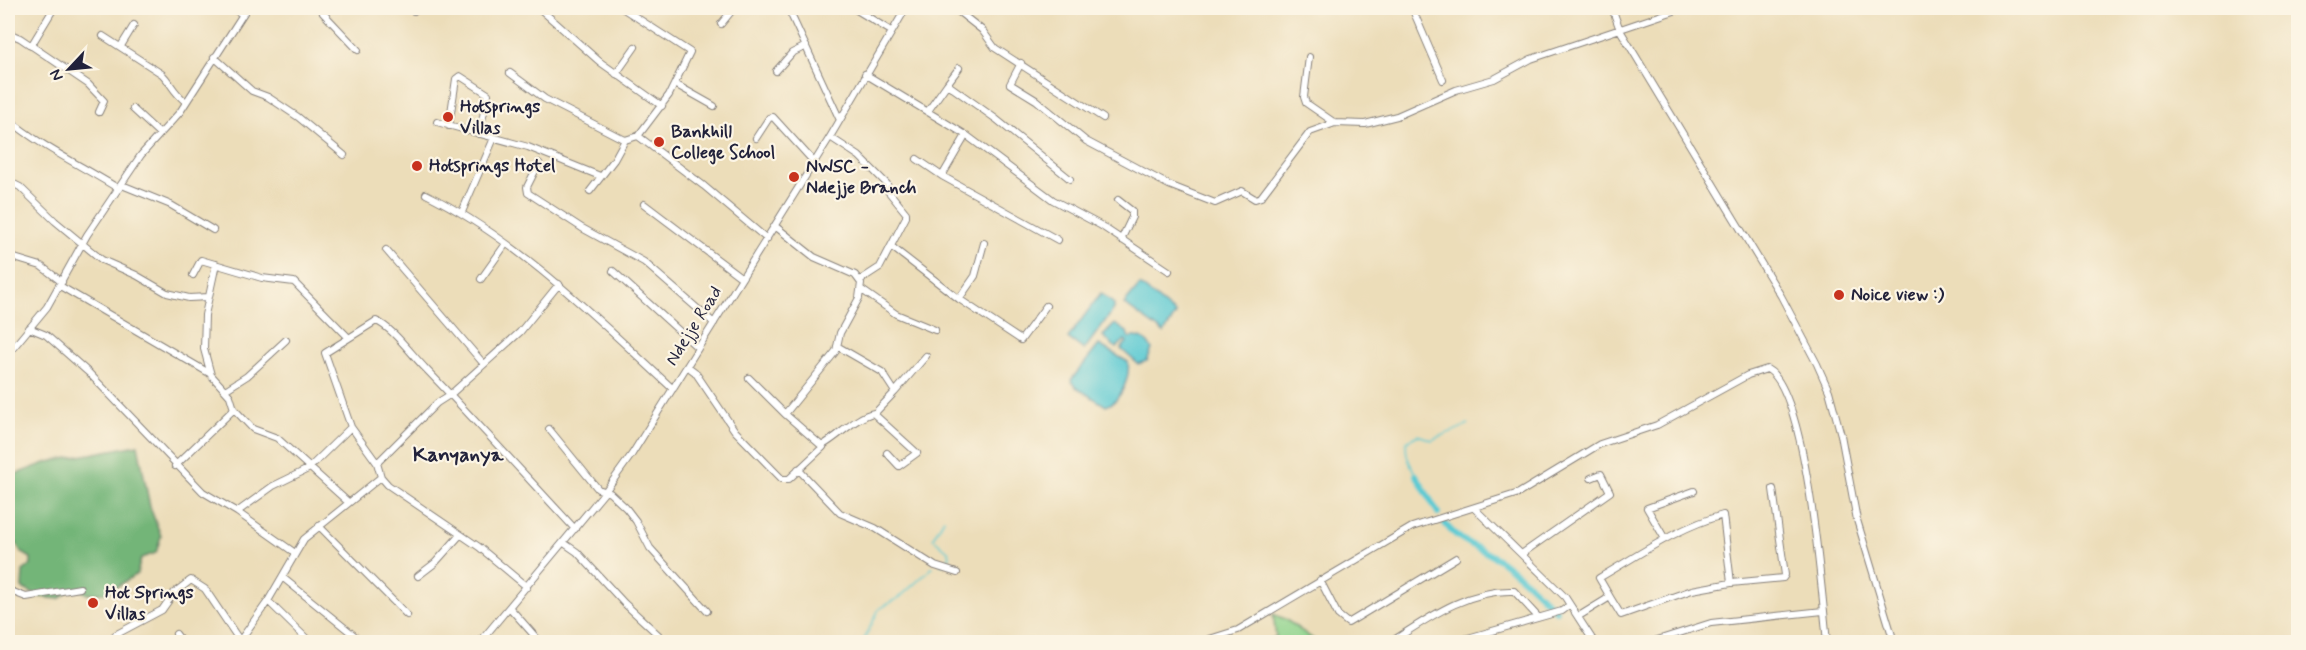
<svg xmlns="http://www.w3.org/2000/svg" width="2306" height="650" font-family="Mynerve,sans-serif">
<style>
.green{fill:#8fd38c;stroke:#587a64;stroke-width:1.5}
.forest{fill:#73b578;stroke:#4a6c5a;stroke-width:1.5}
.water{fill:#5dcad3;stroke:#407687;stroke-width:1.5}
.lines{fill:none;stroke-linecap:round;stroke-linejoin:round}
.stream{stroke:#5dcad3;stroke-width:1.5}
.canal{stroke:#5dcad3;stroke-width:6}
.minor-casing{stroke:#87807a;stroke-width:8}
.minor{stroke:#fff;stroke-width:6}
.poi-dot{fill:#c8321e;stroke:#fcf5e5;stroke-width:2}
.labels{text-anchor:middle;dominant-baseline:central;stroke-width:4.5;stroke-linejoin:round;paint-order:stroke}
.poi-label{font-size:18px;font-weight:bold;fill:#22223b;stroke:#fcf5e5;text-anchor:start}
.street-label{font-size:18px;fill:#22223b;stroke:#fcf5e5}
.quarter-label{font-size:21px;font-weight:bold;fill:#22223b;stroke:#fcf5e5}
</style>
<rect width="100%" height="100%" fill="#fcf5e5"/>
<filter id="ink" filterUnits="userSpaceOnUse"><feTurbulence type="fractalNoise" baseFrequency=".0167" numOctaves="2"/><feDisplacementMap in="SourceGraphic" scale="12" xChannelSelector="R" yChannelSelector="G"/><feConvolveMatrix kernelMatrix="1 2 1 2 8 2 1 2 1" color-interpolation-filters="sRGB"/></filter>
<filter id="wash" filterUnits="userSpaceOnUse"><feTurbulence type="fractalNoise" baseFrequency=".008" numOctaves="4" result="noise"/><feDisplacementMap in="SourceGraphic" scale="24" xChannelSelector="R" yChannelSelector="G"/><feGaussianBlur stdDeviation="1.35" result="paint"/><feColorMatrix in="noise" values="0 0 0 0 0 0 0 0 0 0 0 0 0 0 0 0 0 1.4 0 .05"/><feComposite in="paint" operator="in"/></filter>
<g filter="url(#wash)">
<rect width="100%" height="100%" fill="#ecddb9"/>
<path class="green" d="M1273,614L1285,619L1317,642H1264L1276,637Z"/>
<path class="forest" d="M138,445L150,507L161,536L156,553L141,558L137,574L107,593L87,594L81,590L69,591L59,599L40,597L22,588L23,571L31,565V558L21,552L16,543L8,546V477L48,462Z"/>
<path class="water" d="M1140,285L1176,314L1164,333L1124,304Z
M1101,293L1114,304V309L1084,350L1068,338Z
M1115,324L1127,332L1129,338C1139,335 1147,340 1152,349L1147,361L1138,364L1121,349L1127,342L1125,340L1116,348L1103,336Z
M1099,345L1128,362C1130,375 1123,400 1106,406L1077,388L1071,380Z"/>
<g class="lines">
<path class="stream" d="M1416,475C1410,464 1404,454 1407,441L1418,435L1432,440C1444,433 1456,432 1468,424
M941,565L950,557L949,552L933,538L944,519
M863,642L879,609L900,597L933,567"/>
<path class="canal" d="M1416,475L1438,513
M1444,522C1457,542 1482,548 1501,561C1521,576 1539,593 1556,611"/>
</g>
</g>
<g filter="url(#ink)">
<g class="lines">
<defs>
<path id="minor" d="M232,8L242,14
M328,8L323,13L358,50
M407,8L414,11L417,8
M539,8L600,62L662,106
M622,8L690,52L669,95L638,136
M788,8L839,118
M954,8L982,30L995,48L1103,118
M1412,8L1443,80
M1612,8L1620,30L1781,296L1817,364L1829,391L1841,435L1857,520L1894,642
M855,9L891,31
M721,24L734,8
M8,33L20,38L88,84L104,101L99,112
M103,36L162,74C172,84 172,91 186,102
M31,46L54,8
M121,46L134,25
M214,57L252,91L268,97L298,117L344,155
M1309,57L1304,97L1306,103L1335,123
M1021,63L1010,84L1036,100L1086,141L1169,185L1215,203L1242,191L1255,199L1261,197L1310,132L1335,123L1365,124L1397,116L1456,90L1494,79L1531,59L1683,8
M776,71L792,53L806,46
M510,73L545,99L625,140
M616,74L635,47
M865,74L966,135L1053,200L1100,225L1169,271
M675,84L714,106
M947,84L959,68
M133,109L160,134
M928,111L947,84L996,119L1070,179
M8,119C40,146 82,166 119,189
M437,122L528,147L600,176
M449,126L456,79L460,76L488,94L479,134
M966,135L942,176L1058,240
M830,137L859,156L887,184L888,191L906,213V217L880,267L860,280
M756,138L769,118L773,117L814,162
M917,159L942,176
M539,163L527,187L528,193L582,228L644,262L714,323
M8,181L20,187L55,221L102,260L136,275L167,293L189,298L208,297
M122,185L171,205L213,230
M590,191L614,160L625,140L638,136L704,186L767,239
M426,194C519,240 597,319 673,389
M1118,200L1132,211V217L1121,240
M644,204L742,278
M462,212L494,138
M892,247L959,299L975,276L984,243
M386,250L483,363
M8,256L41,266L62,282
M216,264L205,315L204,349L211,375L230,396L234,409L253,429L277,438L348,502
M613,271L698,348
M193,275L201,260L262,278L294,282L348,337
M481,279L505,245
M60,286L209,373
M862,290L896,314L935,330
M959,299L1021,340L1046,306
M29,328L46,335L89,373L203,492L237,512L295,553
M837,346L882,372L895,392L874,414L917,453L899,466L887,453
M8,354L47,307L87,235L141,155L180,112L247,8
M687,366L695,372L735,431L782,479H789L823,447L785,414L836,351L840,333L859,298L861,283L855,275L814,257L775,226
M749,378L785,414
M225,390L247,376L286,340
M895,392L926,356
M351,427L377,463L381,477L388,485L479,547L527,587
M549,429L598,489L610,493L626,508L636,521L650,548L707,611
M823,445C839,436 857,416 874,413
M377,463L437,403L451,394L520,332L559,284
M175,466L234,409
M798,469L840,513L875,528L935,566L957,573
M1475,509L1565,597L1594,642
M237,512L273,486L308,469L351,427L325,353L376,321C392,327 412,355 425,368C476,421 525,475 575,529
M319,526L407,615
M1665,539L1647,508L1694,491
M564,543L577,552L624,603L666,642
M1523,553L1610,492L1601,474L1591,478
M418,576L435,563L460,535
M282,577L355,636
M1320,580L1338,615L1348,623L1456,558
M1731,583L1783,578L1785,575L1773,489
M8,590L26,597L80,588
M268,601L310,642
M510,608L540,642
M1579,616L1610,597L1599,578C1639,555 1678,527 1723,515L1731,583L1692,590L1621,615L1610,597
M176,634L182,642
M118,642L115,635L162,610L174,593L191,580L205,589L240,641
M239,642L268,601L304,539L381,477
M480,642L604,493L632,454L830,137L906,8
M1200,642L1238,630L1412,527L1519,493L1600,444L1657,425L1748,375L1767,369C1807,389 1822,596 1827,642
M1391,642C1428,618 1468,589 1514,591L1538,617
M1454,642L1562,611L1570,605
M1651,642L1711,623L1823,611"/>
</defs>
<use href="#minor" class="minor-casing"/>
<use href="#minor" class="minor"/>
</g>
</g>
<g class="poi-dot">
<circle cx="448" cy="117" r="6"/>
<circle cx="659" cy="142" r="6"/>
<circle cx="417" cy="166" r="6"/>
<circle cx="794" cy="177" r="6"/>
<circle cx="1839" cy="295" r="6"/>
<circle cx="93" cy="603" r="6"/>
</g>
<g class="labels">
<g class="poi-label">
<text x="460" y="107">Hotsprings<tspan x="460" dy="21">Villas</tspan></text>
<text x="671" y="132">Bankhill<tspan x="671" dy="21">College School</tspan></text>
<text x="429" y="166">Hotsprings Hotel</text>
<text x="806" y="167">NWSC -<tspan x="806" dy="21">Ndejje Branch</tspan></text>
<text x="1851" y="295">Noice view :)</text>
<text x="105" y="593">Hot Springs<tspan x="105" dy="21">Villas</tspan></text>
</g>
<g class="street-label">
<text transform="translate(694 326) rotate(-58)">Ndejje Road</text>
</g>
<g class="quarter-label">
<text x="458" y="455">Kanyanya</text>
</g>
</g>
<rect width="2306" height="650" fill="none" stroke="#fcf5e5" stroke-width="30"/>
<g transform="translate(69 69) rotate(244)" stroke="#fcf5e5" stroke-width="4.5" paint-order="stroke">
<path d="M0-4.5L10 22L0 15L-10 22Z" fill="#22223b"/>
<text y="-9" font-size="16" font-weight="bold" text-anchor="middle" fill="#22223b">N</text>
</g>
</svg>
